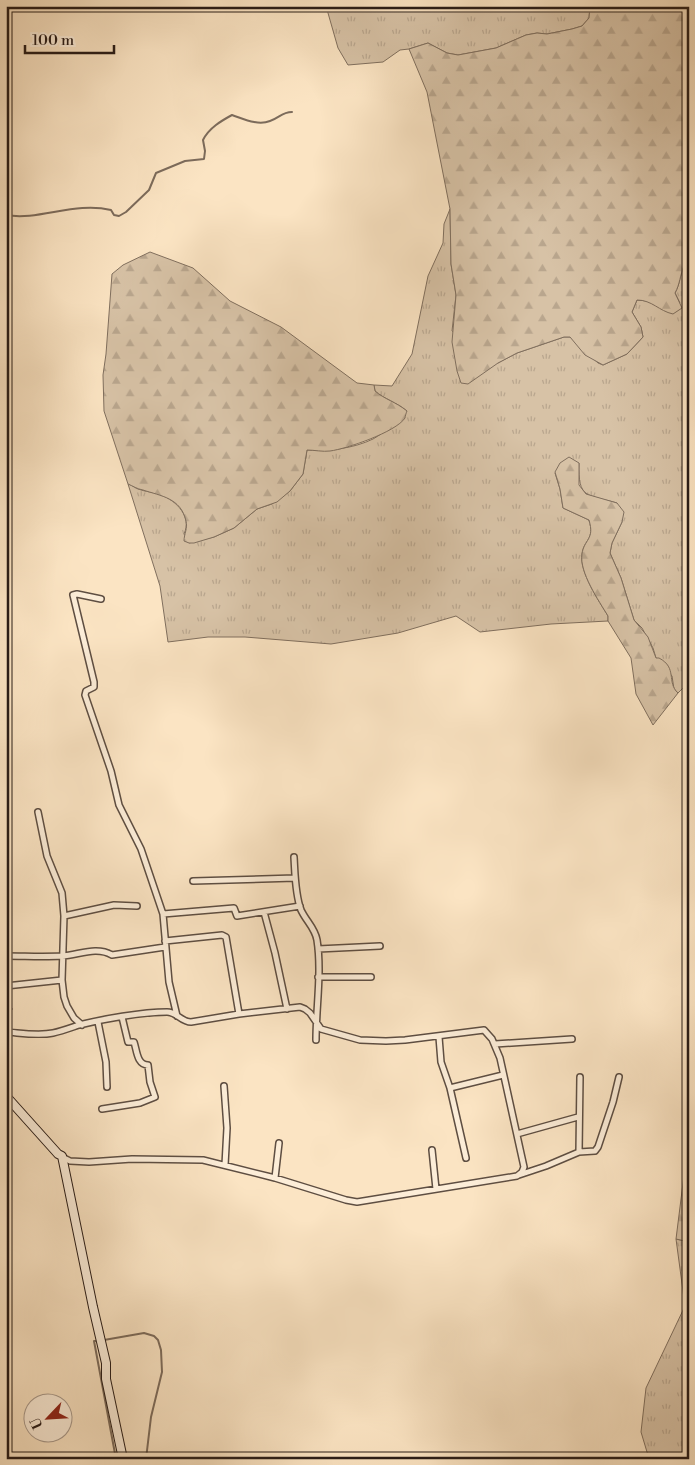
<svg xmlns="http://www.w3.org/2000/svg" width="695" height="1465" font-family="'Libre Bodoni',serif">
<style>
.grass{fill:url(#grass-tufts);stroke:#806f5e}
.forest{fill:url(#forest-firs);stroke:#806f5e}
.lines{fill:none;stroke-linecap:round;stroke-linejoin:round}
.stream{stroke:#7c6b5b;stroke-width:2}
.street-casing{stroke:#5e4e42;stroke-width:8}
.secondary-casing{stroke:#291c17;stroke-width:10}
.street{stroke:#fcedd8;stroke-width:5}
.secondary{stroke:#fcedd8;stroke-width:8}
</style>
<defs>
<pattern id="grass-tufts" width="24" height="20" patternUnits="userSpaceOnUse" patternTransform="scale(1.25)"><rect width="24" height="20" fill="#d7c2a6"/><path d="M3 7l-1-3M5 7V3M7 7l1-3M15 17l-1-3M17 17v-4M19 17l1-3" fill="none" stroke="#b9a68e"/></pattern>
<pattern id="forest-firs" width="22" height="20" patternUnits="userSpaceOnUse" patternTransform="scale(1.25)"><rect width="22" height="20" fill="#d7c2a6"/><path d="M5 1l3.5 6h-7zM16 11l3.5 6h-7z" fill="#b9a68e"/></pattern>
</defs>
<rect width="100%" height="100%" fill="#fbe4c3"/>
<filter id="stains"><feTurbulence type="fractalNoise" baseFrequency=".004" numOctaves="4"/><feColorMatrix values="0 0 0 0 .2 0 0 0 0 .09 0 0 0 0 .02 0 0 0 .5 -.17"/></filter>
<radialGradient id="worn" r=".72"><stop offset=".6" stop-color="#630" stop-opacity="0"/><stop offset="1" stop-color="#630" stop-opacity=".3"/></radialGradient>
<path class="grass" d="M326,6H590L589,18L582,26L572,29L547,34L537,33L526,35L496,48L458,55L447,53L428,43L409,49L400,50L383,62L348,65L338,48Z
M450,209L451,264L456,295L452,331L498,363L517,353L564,337H570L598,363L603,365L627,354L643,337L641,327L632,312L637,300L648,301L653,304L680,303L675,293C680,284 680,275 684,266L689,264V682L678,693L674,689L672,676L656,658L653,648L642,628L634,620L621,578L610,553L612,543L622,522L617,503C586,494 578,499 579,463L555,473L560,489L563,508L589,520C595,540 584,539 582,554C579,572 599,601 608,616V621L551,624L480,632L456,616L398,633L331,644L245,637H208L168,642L160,586L128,484C132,485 135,488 138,489C146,492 154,492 161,495C177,501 192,517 184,534L189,543L214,537L234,528L257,509L272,504L290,491L303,474L307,450C327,452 355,448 373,439C386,432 396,420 407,411C396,402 384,399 375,391L374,385L392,386L412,354L428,276L443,243L444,224Z
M676,1239L689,1242V1459H650L647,1452L641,1432L646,1388L685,1306Z"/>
<path class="forest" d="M590,6H689V264L684,266C680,275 680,284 675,293L682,308L673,314C659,311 652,300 637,300L632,312L641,327L643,337L627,354L603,365L585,355L570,337H564L517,353L498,363L468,384L461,383L457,371L452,342L456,295L451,264L450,209L427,92L409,49L428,43L447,53L458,55L496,48L526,35L537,33L547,34L572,29L582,26L589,18Z
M150,252L193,268L230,301L281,327L357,383L374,385L375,391C384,399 396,402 407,411C406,413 405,417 405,418C396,432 346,449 330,451C323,452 314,450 307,450L303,474L290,491L277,502L257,509L234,528L214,537L194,543H189L184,541C184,534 188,528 186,521C181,498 161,496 143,490C137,489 133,486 128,484L104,411L103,375L106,354L112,274L123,265Z
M569,457L579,463V485L586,494L617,503L624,512L622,522L612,543L610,553L621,578L634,620L648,637L656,658H659C678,668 666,682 678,693L653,725L636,694L631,658L608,621V616C599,601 579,572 582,554C584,539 595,540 589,520L563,508L560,489L555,472L560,463Z
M689,1135V1242L676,1239Z"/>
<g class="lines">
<path class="stream" d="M6,215C39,221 75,201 111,210L114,215L119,216L126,212L149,190L156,173L185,161L204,159L205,151L203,140C209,128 221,121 232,115C244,119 258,126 270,121C279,118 282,112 292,112
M6,1006L12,1009
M104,1340L144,1333L154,1336L158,1340L161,1350L162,1372L151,1417L146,1459
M97,1341H94L116,1459
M203,1459L207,1456C216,1458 223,1455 231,1459"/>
<defs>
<path id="street" d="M101,599L77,594L73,595L94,682V687L86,691L85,695L111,771L119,805L141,849L163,914L169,982L177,1016
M38,812L47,856L62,893L64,916L62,980L64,997L67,1006L74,1018L82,1025
M294,857C295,873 295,894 301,910C306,921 315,928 317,940C322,972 316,1007 316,1040
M193,881L295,878
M264,912L275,953L287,1009
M163,914L234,908L237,916L300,906
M64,916L114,905L137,906
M165,941L222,935L226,937L239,1014
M318,949L380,946
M6,956C25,956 43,957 62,956C79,955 96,946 112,955L165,947
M318,977H371
M6,986L62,980
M98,1022L106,1062L107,1087
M6,1032C21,1033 38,1036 53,1033C62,1031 70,1028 79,1025C103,1019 142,1012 167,1012C177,1012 181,1022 191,1022L239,1014L300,1007L305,1009L310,1013L321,1029L360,1040L386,1041L405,1040L484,1030L492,1039L500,1058L524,1167L522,1172L517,1176L357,1202L346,1200L275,1178L203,1160L132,1159L89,1162L70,1161L62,1157
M439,1037L441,1062L450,1088
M495,1044L572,1039
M224,1086L227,1128L225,1165
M102,1109L140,1103L155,1097L150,1082L148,1065C137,1065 137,1051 134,1042H128L122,1017
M517,1134L578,1117
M432,1150L436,1189
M579,1152L595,1151L598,1147L613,1102L619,1077
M466,1158L450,1088L503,1075
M519,1175L546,1166L579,1152L580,1077
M275,1178L279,1143"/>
<path id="secondary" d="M6,1096L58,1154L62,1156L93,1307L106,1363V1379L123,1459"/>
</defs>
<use href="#street" class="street-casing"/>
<use href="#secondary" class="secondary-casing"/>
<use href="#street" class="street"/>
<use href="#secondary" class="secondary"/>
</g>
<rect width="695" height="1465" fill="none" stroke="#fbe4c3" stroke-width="25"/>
<rect x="8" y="8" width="680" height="1450" fill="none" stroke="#291c17" stroke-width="2.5"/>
<rect x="12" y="12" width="670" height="1440" fill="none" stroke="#291c17"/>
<g transform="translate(48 1418) rotate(245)"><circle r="24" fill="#fcedd8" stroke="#a8998b"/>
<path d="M0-4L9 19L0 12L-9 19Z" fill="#8f2418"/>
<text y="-8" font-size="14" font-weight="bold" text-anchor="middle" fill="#291c17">U</text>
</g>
<path d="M25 45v8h89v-8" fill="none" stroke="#291c17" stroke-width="2.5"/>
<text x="32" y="45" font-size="15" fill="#291c17" stroke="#fcedd8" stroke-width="4" paint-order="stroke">100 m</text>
<rect width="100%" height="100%" filter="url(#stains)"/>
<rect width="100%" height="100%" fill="url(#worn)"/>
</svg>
